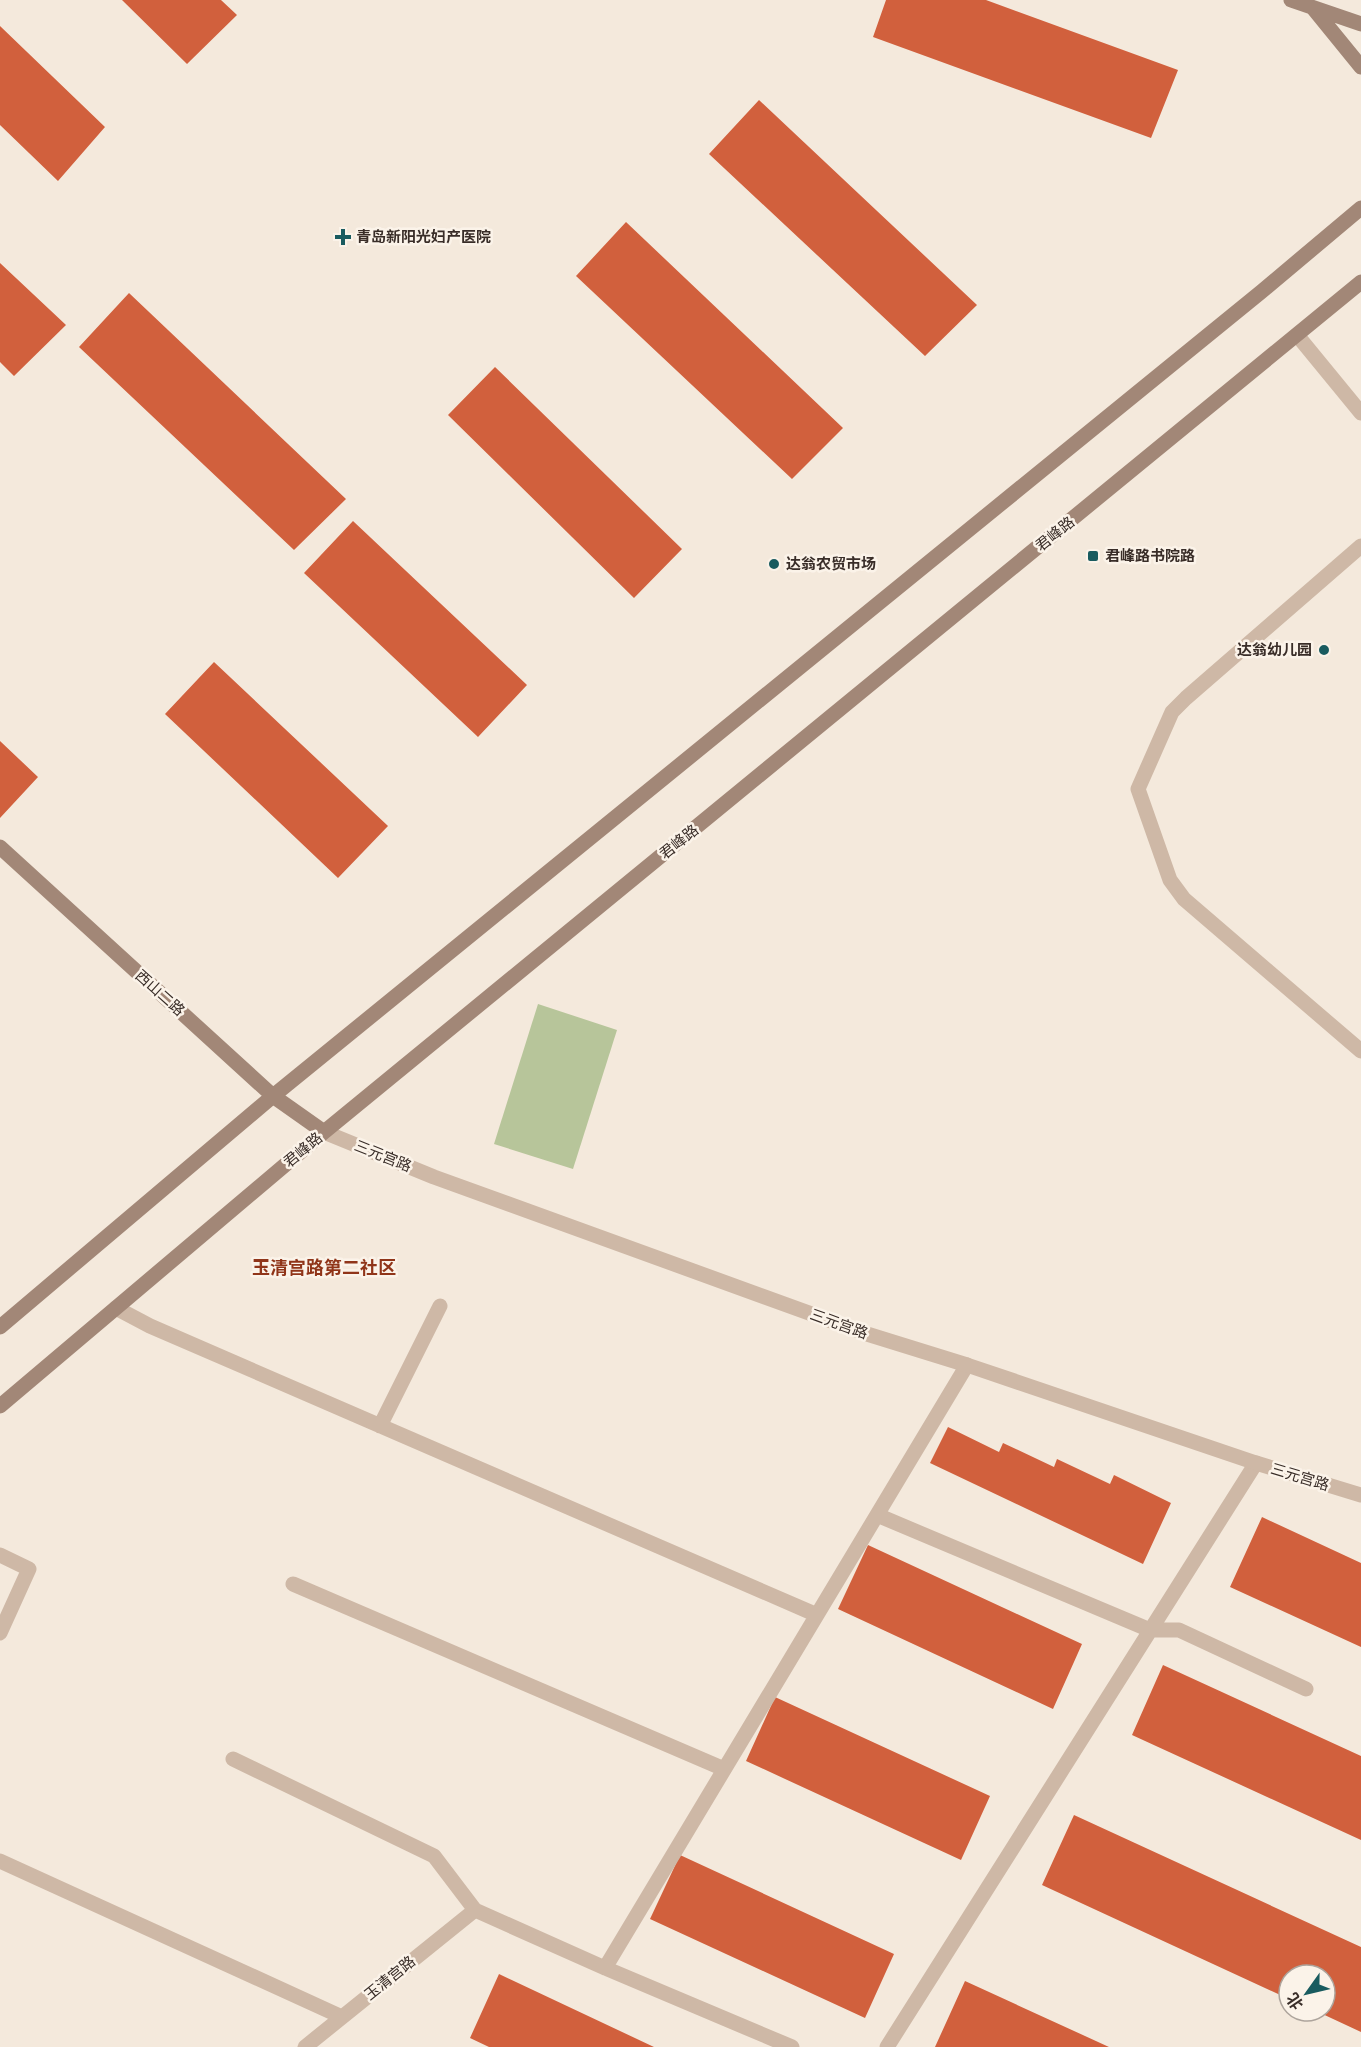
<svg xmlns="http://www.w3.org/2000/svg" width="1361" height="2047" font-family="'Fira Sans','Noto Sans SC',sans-serif">
<style>
.green{fill:#b7c59a}
.building{fill:#d1603d}
.lines{fill:none;stroke-linecap:round;stroke-linejoin:round}
.lane{stroke:#ceb8a6;stroke-width:15}
.street{stroke:#ceb8a6;stroke-width:15}
.secondary{stroke:#a28777;stroke-width:15}
.poi-dot{fill:#195b5f;stroke:#fbf3e9;stroke-width:2}
.labels{text-anchor:middle;dominant-baseline:central;stroke-width:5;stroke-linejoin:round;paint-order:stroke}
.poi-label{font-size:15px;font-weight:bold;fill:#392d28;stroke:#fbf3e9;text-anchor:start}
.street-label{font-size:15px;fill:#392d28;stroke:#fbf3e9}
.quarter-label{font-size:18px;font-weight:bold;fill:#903519;stroke:#fbf3e9}
</style>
<rect width="100%" height="100%" fill="#f4e9dc"/>
<path class="green" d="M538,1004L617,1030L573,1169L494,1144Z"/>
<path class="building" d="M122,0H221L237,15L187,64Z
M886,0H986L1178,70L1151,138L873,37Z
M0,26L105,127L58,181L0,125Z
M759,100L977,305L925,356L709,154Z
M626,222L843,428L792,479L576,276Z
M0,263L66,325L14,376L0,362Z
M129,293L346,499L294,550L79,347Z
M495,367L682,549L634,598L448,415Z
M353,521L527,685L478,737L304,573Z
M214,662L388,826L338,878L165,714Z
M0,741L38,777L0,818Z
M948,1427L999,1452L1003,1443L1054,1467L1057,1459L1110,1484L1114,1475L1171,1503L1143,1564L930,1463Z
M1262,1517L1361,1563V1647L1230,1587Z
M868,1545L1082,1644L1053,1709L838,1609Z
M1163,1665L1361,1756V1840L1132,1735Z
M775,1697L990,1796L961,1860L746,1761Z
M1074,1815L1361,1947V2032L1316,2011H1325V1975H1289V1999L1042,1885Z
M680,1855L894,1954L865,2018L650,1919Z
M499,1974L654,2047H489L470,2038Z
M965,1981L1109,2047H935Z"/>
<g class="lines">
<path class="lane" d="M1297,335L1361,413
M1361,546L1186,698L1172,712L1138,789L1170,880L1184,899L1361,1051
M116,1308L150,1326L817,1615
M380,1426L440,1306
M877,1515L1150,1630H1179L1306,1689
M0,1555L29,1569L0,1633
M293,1584L724,1769
M233,1759L434,1856L475,1910L605,1968L792,2047
M0,1861L342,2017
M605,1968L967,1365
M305,2047L475,1910
M887,2047L1256,1463"/>
<path class="street" d="M324,1132L434,1177L867,1334L967,1365L1256,1463L1361,1495"/>
<path class="secondary" d="M1291,0L1361,24
M1313,8L1361,67
M0,847L273,1096L324,1132
M0,1327L273,1096L1261,292L1361,208
M0,1406L324,1132L1361,282"/>
</g>
<g class="poi-dot">
<path d="M340 228h6v6h6v6h-6v6h-6v-6h-6v-6h6z"/>
<rect x="1087" y="550" width="12" height="12" rx="3"/>
<circle cx="774" cy="564" r="6"/>
<circle cx="1324" cy="650" r="6"/>
</g>
<g class="labels">
<g class="poi-label">
<text x="356" y="237">青岛新阳光妇产医院</text>
<text x="1105" y="556">君峰路书院路</text>
<text x="786" y="564">达翁农贸市场</text>
<text x="1312" y="650" text-anchor="end">达翁幼儿园</text>
</g>
<g class="street-label">
<text transform="translate(1055 534) rotate(-39)">君峰路</text>
<text transform="translate(679 842) rotate(-39)">君峰路</text>
<text transform="translate(160 993) rotate(42)">西山二路</text>
<text transform="translate(303 1150) rotate(-40)">君峰路</text>
<text transform="translate(383 1156) rotate(22)">三元宫路</text>
<text transform="translate(839 1324) rotate(20)">三元宫路</text>
<text transform="translate(1300 1477) rotate(17)">三元宫路</text>
<text transform="translate(390 1978) rotate(-39)">玉清宫路</text>
</g>
<g class="quarter-label">
<text x="324" y="1268">玉清宫路第二社区</text>
</g>
</g>
<g transform="translate(1307 1993) rotate(236)"><circle r="28" fill="#fbf3e9" stroke="#ada49c" stroke-width="1.5"/>
<path d="M0-4.5L10 22L0 15L-10 22Z" fill="#195b5f"/>
<text y="-9" font-size="16" font-weight="bold" text-anchor="middle" fill="#392d28">北</text>
</g>
</svg>
